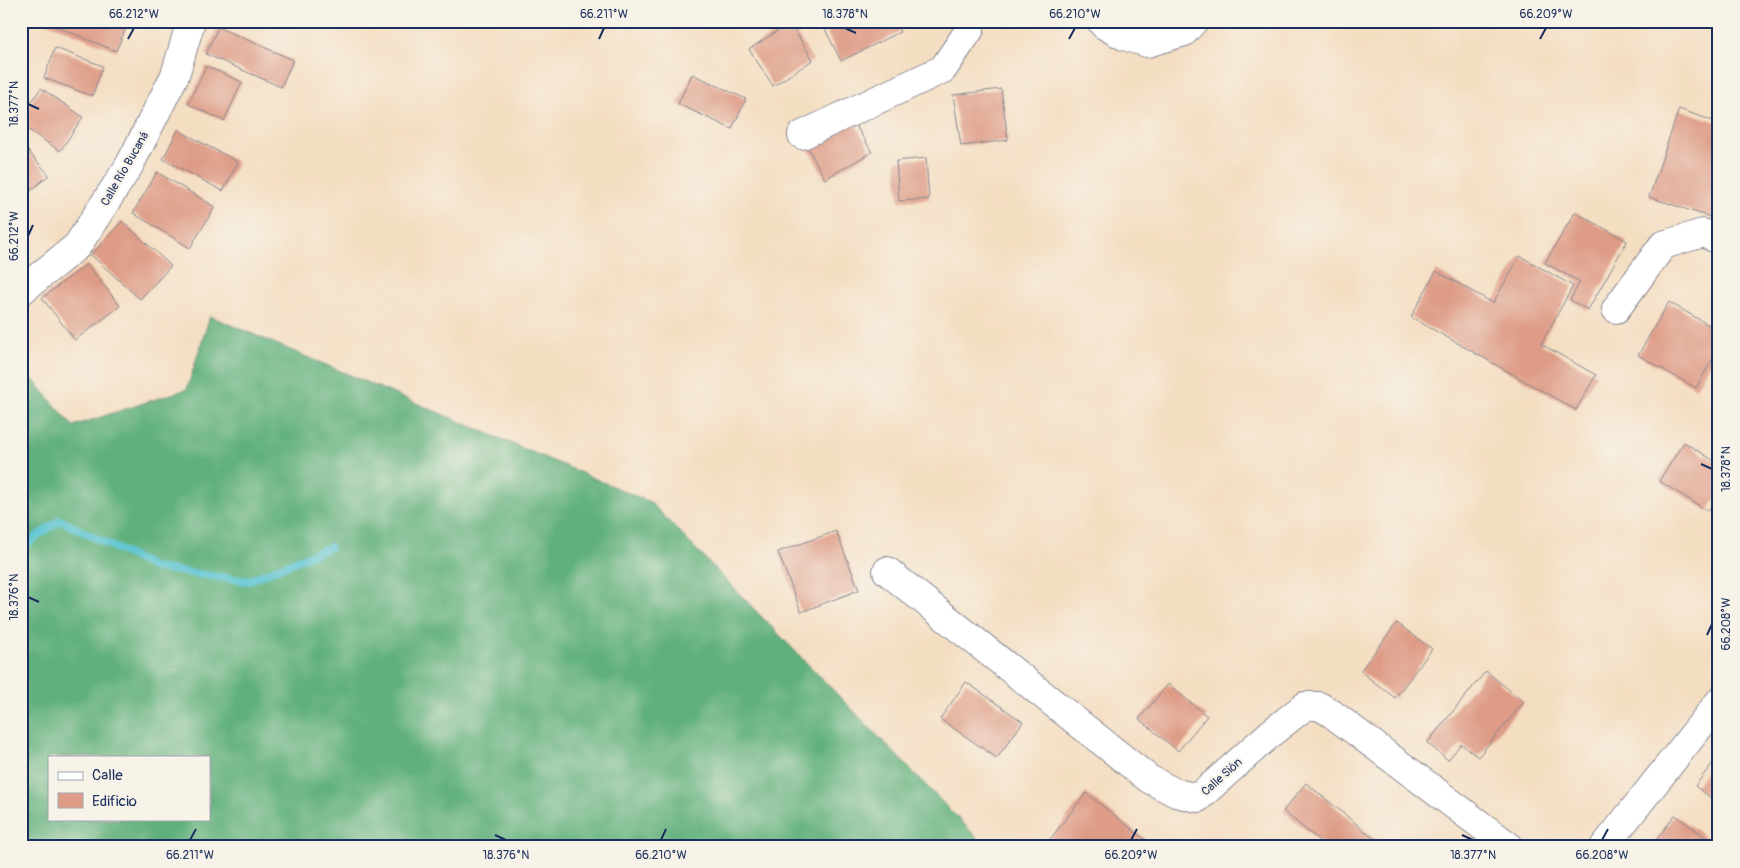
<svg xmlns="http://www.w3.org/2000/svg" width="1740" height="868" font-family="Pangolin,sans-serif">
<style>
.forest{fill:#61b07b;stroke:#3e706c;fill-rule:evenodd}
.lines{fill:none;stroke-linecap:round;stroke-linejoin:round}
.stream{stroke:#58c3d2;stroke-width:8}
.building{fill:#de9b86}
.minor-casing{stroke:#888690;stroke-width:30}
.minor{stroke:#fff;stroke-width:28}
.ticks{fill:none;stroke:#1b2f5e;stroke-width:2}
.labels{text-anchor:middle;dominant-baseline:central;stroke-width:4.5;stroke-linejoin:round;paint-order:stroke}
.street-label{font-size:12px;fill:#1b2f5e;stroke:#f7f3e8}
.neatline{fill:none;stroke:#1b2f5e;stroke-width:2}
.ticks-label{font-size:12px;text-anchor:middle;fill:#1b2f5e}
</style>
<rect width="100%" height="100%" fill="#f7f3e8"/>
<filter id="ink" filterUnits="userSpaceOnUse"><feTurbulence type="fractalNoise" baseFrequency=".02" numOctaves="2"/><feDisplacementMap in="SourceGraphic" scale="10" xChannelSelector="R" yChannelSelector="G"/><feConvolveMatrix kernelMatrix="1 2 1 2 8 2 1 2 1" color-interpolation-filters="sRGB"/></filter>
<filter id="wash" filterUnits="userSpaceOnUse"><feTurbulence type="fractalNoise" baseFrequency=".0096" numOctaves="4" result="noise"/><feDisplacementMap in="SourceGraphic" scale="20" xChannelSelector="R" yChannelSelector="G"/><feGaussianBlur stdDeviation="1.12" result="paint"/><feColorMatrix in="noise" values="0 0 0 0 0 0 0 0 0 0 0 0 0 0 0 0 0 1.4 0 .05"/><feComposite in="paint" operator="in"/></filter>
<g filter="url(#wash)">
<rect width="100%" height="100%" fill="#f4dec2"/>
<path class="forest" d="M210,316L650,502L986,847H21V370L24,369L73,426L187,389ZM49,757H209V819H49Z"/>
<g class="lines">
<path class="stream" d="M21,548L60,520L155,568L247,581L330,547"/>
</g>
<g id="blocks">
<path class="building" d="M43,21H129L116,51Z
M821,21H895L900,32L841,61Z
M790,23L813,60L773,86L749,49Z
M218,27L293,60L281,87L206,54Z
M55,48L103,66L92,96L44,78Z
M206,66L242,82L224,121L188,104Z
M692,74L746,99L732,129L678,104Z
M41,88L83,117L60,151L21,125V117Z
M1001,89L1008,140L961,146L953,95Z
M1679,109L1719,123V220L1649,197Z
M853,121L872,152L825,179L808,148Z
M178,130L238,162L223,191L163,159Z
M21,143L49,175L21,199Z
M926,158L929,199L899,201L896,161Z
M157,172L215,207L190,248L133,213Z
M1575,212L1627,241L1588,310L1570,300L1580,282L1545,263Z
M122,221L171,266L140,299L91,255Z
M1520,256L1573,286L1541,344L1596,375L1576,410L1411,317L1436,271L1493,303Z
M87,264L120,306L75,340L42,298Z
M1669,302L1719,331V348L1696,388L1638,355Z
M1684,442L1719,464V493L1708,511L1659,481Z
M836,531L859,590L801,612L778,552Z
M1397,623L1432,649L1395,698L1360,671Z
M1486,671L1524,702L1478,757L1461,744L1448,760L1427,743Z
M966,682L1023,722L997,758L940,719Z
M1168,684L1207,716L1178,751L1139,719Z
M1719,755V804L1695,786Z
M1306,783L1381,844L1379,847H1327L1283,811Z
M1086,793L1146,840L1140,847H1044Z
M1675,815L1719,847H1651Z"/>
</g>
</g>
<g filter="url(#ink)">
<use href="#blocks" fill-opacity="0" stroke="#888690" stroke-width="1"/>
<g class="lines">
<defs>
<path id="minor" d="M1101,21L1104,25L1124,36L1147,43L1184,32L1194,21
M802,135L943,69L970,29L969,21
M21,291L77,246L129,166L175,75L191,21
M1616,309L1663,245L1703,233L1719,240
M887,571L1149,779L1176,793L1198,798L1271,733L1305,706H1319L1331,713L1510,847
M1604,847L1719,702"/>
</defs>
<use href="#minor" class="minor-casing"/>
<use href="#minor" class="minor"/>
</g>
</g>
<path class="ticks" d="M845,28L856,33M128,39L134,28M599,39L604,28M1069,39L1075,28M1540,39L1546,28M28,104L39,109M28,236L33,225M1701,464L1712,469M28,597L39,602M1707,635L1712,624M495,835L506,840M1462,835L1473,840M190,840L196,829M661,840L666,829M1131,840L1137,829M1602,840L1608,829"/>
<g class="labels">
<g class="street-label">
<text transform="translate(125 169) rotate(-60)">Calle Río Bucaná</text>
<text transform="translate(1222 777) rotate(-42)">Calle Sión</text>
</g>
</g>
<rect width="1740" height="868" fill="none" stroke="#f7f3e8" stroke-width="55"/>
<rect x="48" y="756" width="162" height="65" fill="#f7f3e8" stroke="#9fa5b1"/>
<rect x="58" y="772" width="25" height="8" fill="#ffffff" stroke="#9fa5b1"/>
<text x="92" y="780" font-size="15" fill="#1b2f5e">Calle</text>
<rect x="58" y="793" width="25" height="15" fill="#de9b86" stroke="#9fa5b1"/>
<text x="92" y="806" font-size="15" fill="#1b2f5e">Edificio</text>
<rect x="28" y="28" width="1684" height="812" class="neatline"/>
<g class="ticks-label">
<text x="134" y="18">66.212°W</text>
<text x="604" y="18">66.211°W</text>
<text x="845" y="18">18.378°N</text>
<text x="1075" y="18">66.210°W</text>
<text x="1546" y="18">66.209°W</text>
<text transform="translate(14 104) rotate(-90)" y="4">18.377°N</text>
<text transform="translate(14 236) rotate(-90)" y="4">66.212°W</text>
<text transform="translate(1726 469) rotate(-90)" y="4">18.378°N</text>
<text transform="translate(14 597) rotate(-90)" y="4">18.376°N</text>
<text transform="translate(1726 624) rotate(-90)" y="4">66.208°W</text>
<text x="190" y="859">66.211°W</text>
<text x="506" y="859">18.376°N</text>
<text x="661" y="859">66.210°W</text>
<text x="1131" y="859">66.209°W</text>
<text x="1473" y="859">18.377°N</text>
<text x="1602" y="859">66.208°W</text>
</g>
</svg>
